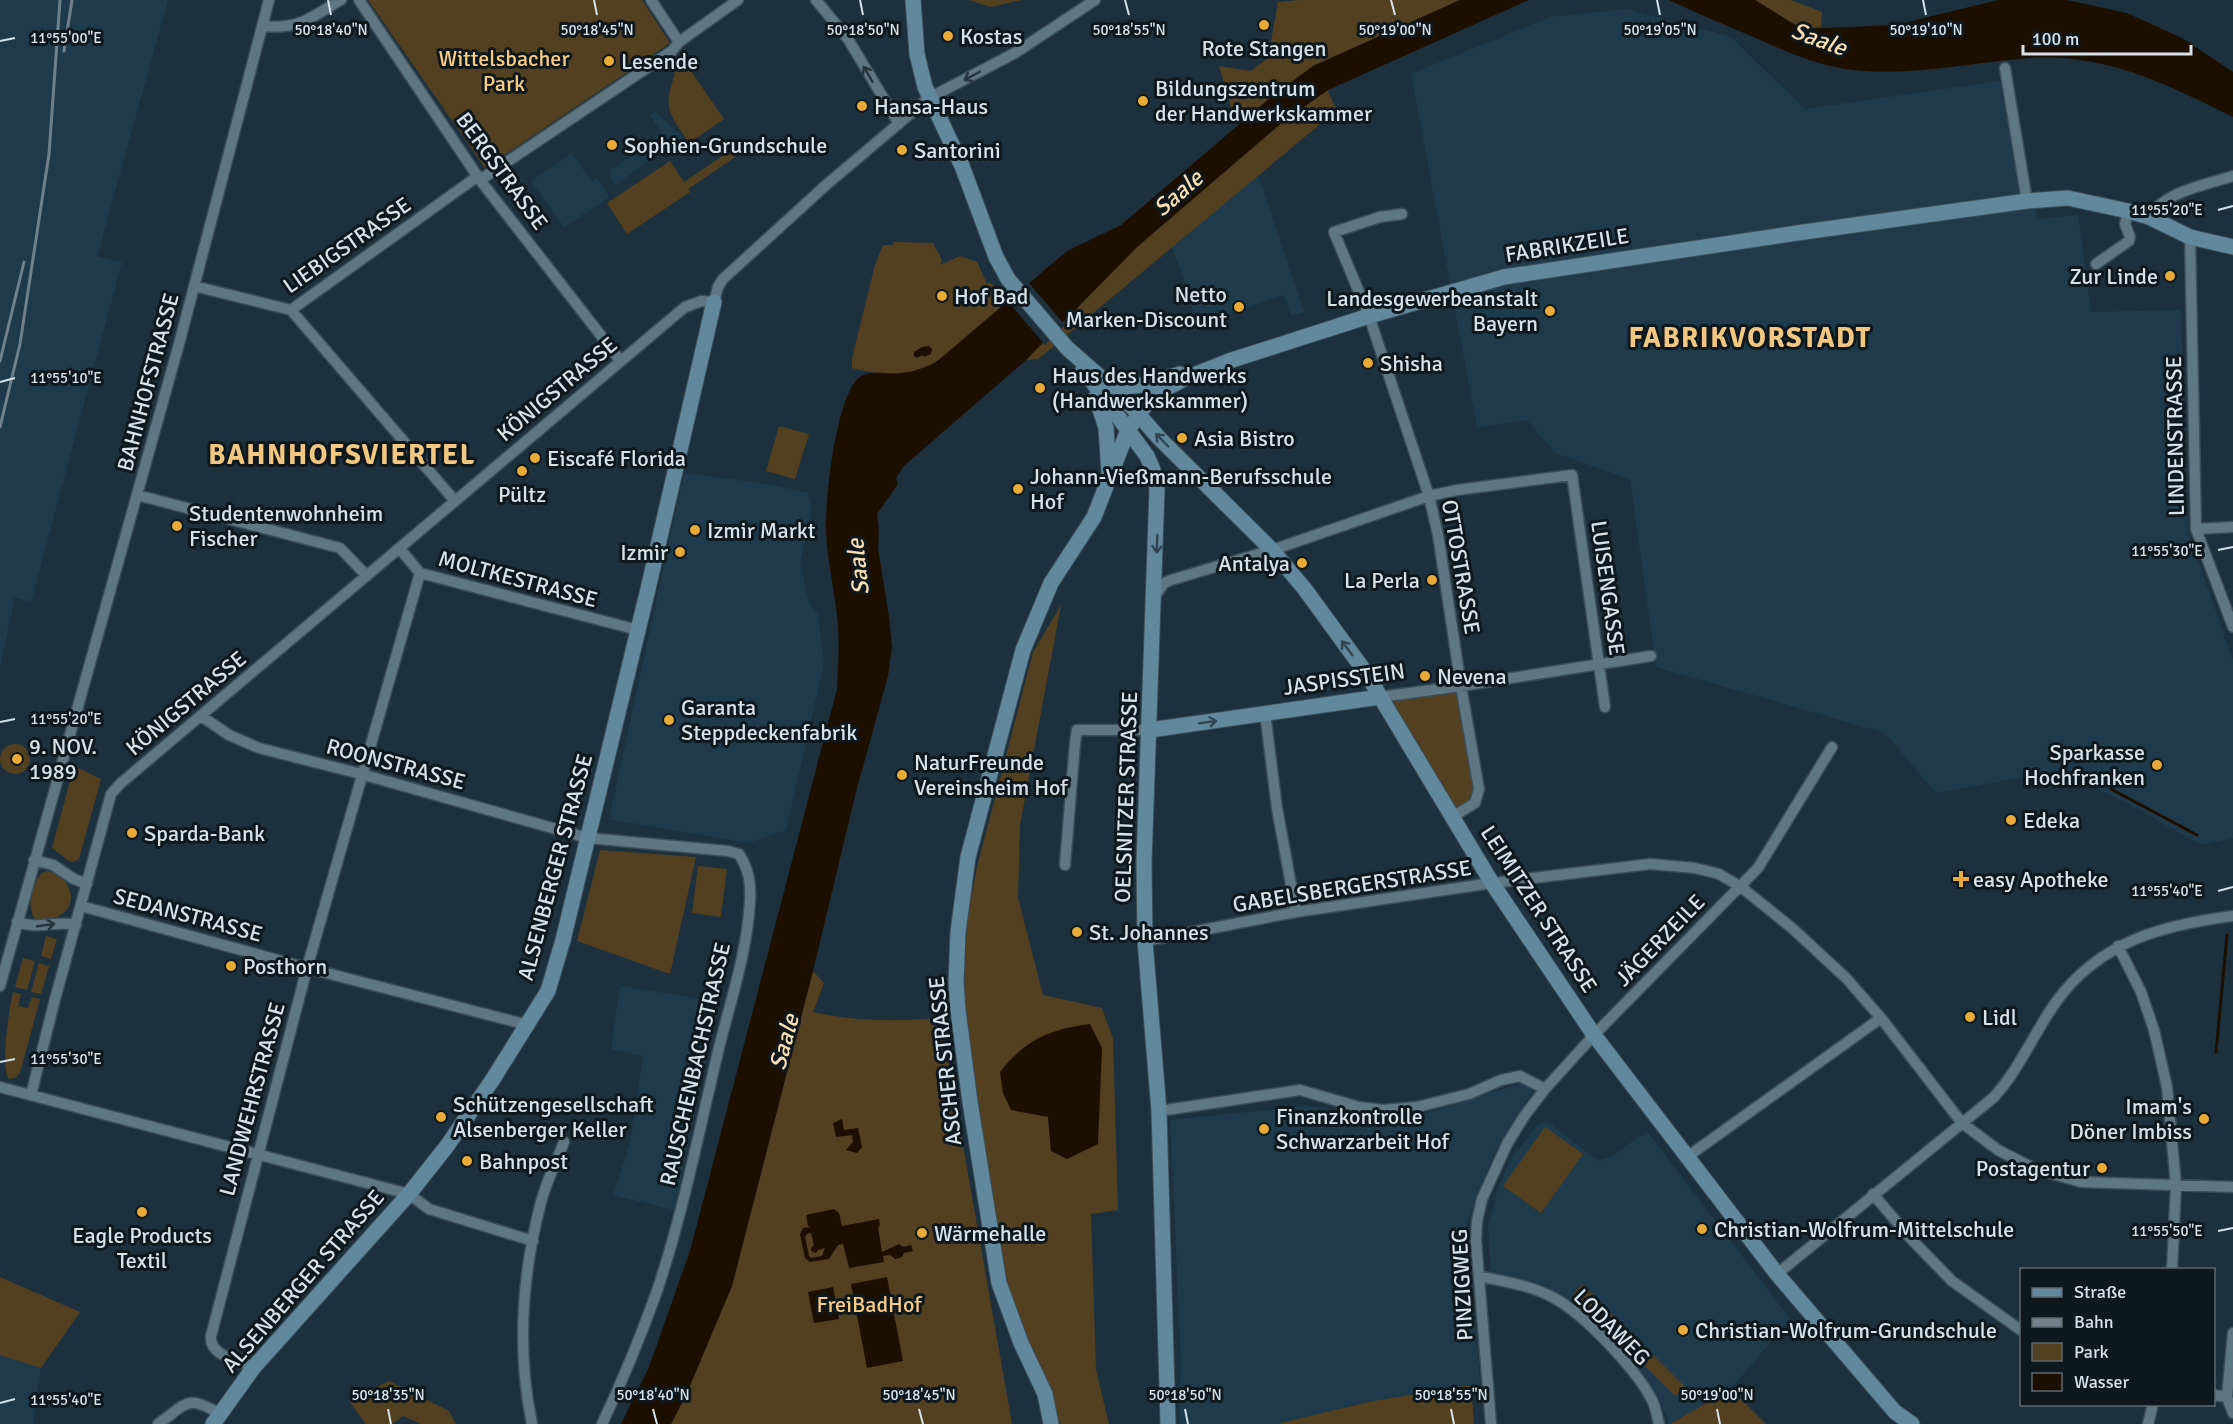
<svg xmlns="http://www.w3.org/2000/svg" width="2233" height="1424" font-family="Signika,sans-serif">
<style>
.built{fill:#1f3b4b}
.green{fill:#534021;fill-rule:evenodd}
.water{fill:#1d0f00;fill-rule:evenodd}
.pier{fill:#1c313d}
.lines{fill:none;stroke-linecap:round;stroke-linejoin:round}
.stream{stroke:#1d0f00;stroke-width:3}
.street-casing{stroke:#3b4d56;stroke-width:13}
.secondary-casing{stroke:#3b4d56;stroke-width:17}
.street{stroke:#5f7683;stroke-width:10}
.secondary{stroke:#61889d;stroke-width:15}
.rail{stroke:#70818b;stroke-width:3}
.oneway{stroke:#27343c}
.oneway2{stroke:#304550}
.ticks{fill:none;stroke:#d5e2e9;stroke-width:2}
.poi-dot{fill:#e8ab37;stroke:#0f181d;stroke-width:2}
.labels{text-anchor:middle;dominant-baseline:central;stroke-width:6;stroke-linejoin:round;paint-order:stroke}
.poi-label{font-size:22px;fill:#d5e2e9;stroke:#0f181d;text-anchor:start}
.park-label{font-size:22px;fill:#f8cc82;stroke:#0f181d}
.street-label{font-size:22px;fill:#d5e2e9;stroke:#0f181d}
.water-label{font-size:24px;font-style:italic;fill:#f8deb3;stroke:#0f181d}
.district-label{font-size:28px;font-weight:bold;letter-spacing:1.5px;fill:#f1c781;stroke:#0f181d}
.ticks-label{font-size:15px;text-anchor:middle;fill:#d5e2e9;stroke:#0f181d;stroke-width:6;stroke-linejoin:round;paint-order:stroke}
</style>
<rect width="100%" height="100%" fill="#1c313d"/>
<path class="built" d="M0,0H168L97,257L122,262L31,602L15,597L0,667Z
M1627,9L1731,37L1805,109L2013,79L2037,220L2078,214L2091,312L2181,310L2188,533L2233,660V838L2202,845L2117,798L2058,771L1936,793L1885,733L1656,667L1630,479L1555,453L1527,420L1477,428L1411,74L1550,17Z
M655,111L689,143L683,147L677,141L615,185L611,180L610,170L630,157L661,132L650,115Z
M572,153L591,181L597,178L610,197L564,227L531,181Z
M1258,175L1304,312L1291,316L1284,295L1196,325L1185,282L1172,248Z
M684,473L768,484L808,493L812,510L800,562L809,603L818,614L824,664L786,830L748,843L609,819Z
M620,986L719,1002L674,1210L613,1195L630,1143L643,1056L611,1049Z
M1521,1083L1534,1089L1493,1155L1467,1223L1480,1384L1373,1401L1276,1424H1179L1181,1362L1170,1120L1305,1106L1411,1118Z
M1548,1122L1598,1161L1611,1157L1647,1131L1790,1319L1731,1389L1670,1424L1658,1397L1629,1357L1585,1313L1562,1294L1533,1281L1491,1274L1488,1225L1499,1185L1513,1156L1538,1124Z
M0,1355L41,1368L33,1424H0Z"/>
<path class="green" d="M368,0H642L670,43L485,168Z
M969,0H1023L990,7Z
M1300,0H1460L1313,66L1236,124L1219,66L1251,71L1268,58L1278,2Z
M1755,0H1791L1822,12L1821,27L1802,29Z
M680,55L724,119L689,143C670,114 662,109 675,74L668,63Z
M1327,90L1337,110L1038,359L1026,360L1137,247L1284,121Z
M739,145L744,151L688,189L690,192L627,234L607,203L670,161L684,182Z
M893,242L933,243L942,260L940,265L960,256L977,262L987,284L990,282L1008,301C984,322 945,363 916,371C895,377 872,373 852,368V358L875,265L883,245H893Z
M779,426L809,434L795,479L766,471Z
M1061,605L1020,825L1018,898L1043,995L1102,1008L1113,1039L1118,1210L1091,1214L1096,1370L1109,1424H1060L1051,1389L1027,1339L1006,1279L966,1030L964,990L967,918L977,867L1033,652ZM1048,1117L1067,1159L1051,1151Z
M1460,687L1478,783L1473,798L1453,816L1381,698Z
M0 759a15 15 0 1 1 30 0a15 15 0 1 1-30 0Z
M74,766L101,779L79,859L73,862L69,861L52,848Z
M600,850L696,857L670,974L577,941Z
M698,866L727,869L721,917L692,913Z
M46,871C76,875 86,921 36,920C25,909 32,877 46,871Z
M46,936L57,939L51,959L41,956Z
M23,958L35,961L27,990L15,987Z
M39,963L49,966L41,994L31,992Z
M813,971L824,983L813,1012C859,1022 898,1022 945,1017L947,1036L944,1037L1012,1424H671L686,1395L732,1286Z
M13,992L21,994L18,1006L28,1008L32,997L40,999L20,1073L15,1078L9,1079C0,1068 9,1009 13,992Z
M1545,1127L1583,1154L1541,1213L1503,1186Z
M0,1277L80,1312L41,1368L0,1355Z
M1582,1284L1685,1387L1675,1396L1573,1294Z
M389,1381L449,1411L456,1424H421L403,1416L392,1424H366L349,1401Z
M1471,1385L1474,1424H1276L1373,1401Z
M1731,1389L1766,1424H1670Z"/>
<path class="water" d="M1460,0H1529L1328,90L1284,121L1137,247L1026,360L904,466L896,478L898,484L877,514L879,530L878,548L889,617L892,647L888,676L856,792L813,971L732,1286L686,1395L671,1424H621L649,1367L690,1251L837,689C838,665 840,641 837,616C834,588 827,559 826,530C825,502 836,393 860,377C871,369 888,375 900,373C913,372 923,368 935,363L1067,251L1121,225L1270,98L1313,66Z
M1669,0H1755L1802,29L1896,25L1998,0H2067L2127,13L2182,38L2233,72V117C2169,85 2105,53 2031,58C1971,62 1907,78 1846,69C1810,64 1777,47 1744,33C1719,22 1694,12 1669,0Z
M929,346L932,349L931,354L924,357L923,355L917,358L914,356V352L922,347Z
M1090,1024L1102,1048L1098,1144L1067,1159L1051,1151L1048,1117L1011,1110L1003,1093L1000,1072C1025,1040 1050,1029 1090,1024Z
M842,1119L844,1130L858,1128L862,1147L857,1153L846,1150L853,1142L852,1135L836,1137L833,1123Z
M834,1209L839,1213L842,1226L879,1219L880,1226L878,1227L882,1252L899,1244L903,1247L911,1245L913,1251L904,1253L902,1257L895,1259L890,1255L883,1256L884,1262L849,1268L843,1244L838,1245L829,1259L810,1262L805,1258L800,1234L803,1228L811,1227L808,1226L806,1215ZM811,1233L814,1245L811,1248V1251L816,1253L818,1250L825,1248L822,1256L811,1258L809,1256L805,1237L807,1234Z
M887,1277L903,1361L867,1368L851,1284Z
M833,1287L839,1319L814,1323L808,1292Z"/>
<path class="pier" d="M1027,281L1065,325L1045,345L1006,299Z"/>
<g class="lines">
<path class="stream" d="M2111,789L2197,835
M2216,1052L2227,935"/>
<defs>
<path id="street" d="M359,0L480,180L620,360
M651,0L679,42
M816,0L848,39L899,124
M262,26C299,30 310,18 341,0
M2005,68L2027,201
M480,180L672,51L679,42L738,0
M1402,214L1380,217L1334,232L1369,316L1429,496L1438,535L1461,686L1479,789L1475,803L1452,817
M2149,217C2165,191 2206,185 2233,176
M2190,237L2196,529L2233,627
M2096,264L2129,241L2130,237L2125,224L2128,211
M194,286L291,310L478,176
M291,310L455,501
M137,495L340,548L367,576
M2196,529L2233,527
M400,549L420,573L638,630
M1155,596L1164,583L1171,580L1272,550L1429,496L1457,490L1572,475L1605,707
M1380,697L1461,686L1651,656
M1265,713L1277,808L1296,912
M201,716L229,735L259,748L361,774L588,838L728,851L739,854C749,870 751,883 750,901C747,955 729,1005 717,1056C698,1136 682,1217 656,1294C640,1338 622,1382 602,1424
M34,860L53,865L74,879L87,884
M1065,865L1075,743L1077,730H1150
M81,906L307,968L528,1025
M17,922C39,930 55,920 76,925
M1145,941L1296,912L1492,883L1650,864L1695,868L1719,874L1741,887L1792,928L1846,978L1881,1018L1962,1123L1998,1150L2035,1169L2081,1182L2233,1187
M2118,946L2141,992L2154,1030L2167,1087L2176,1185L2172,1270
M0,986L179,344L269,0
M0,1087L409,1194L429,1209L533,1241
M31,1095L54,1003L111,794L121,783L685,307L702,301L714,302L718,287L723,279L826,185L929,98L1015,53L1095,0
M1159,1111L1300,1090L1359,1107L1383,1110L1417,1107L1469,1094L1501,1080L1520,1076L1545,1089
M1687,1157L1881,1018
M1873,1194L1913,1241L1952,1281L2022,1331
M1777,1274L1993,1098C2019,1070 2034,1033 2056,1002C2100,941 2163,925 2233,916
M1479,1276C1504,1282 1531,1285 1554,1298C1584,1314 1638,1371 1653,1402C1656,1409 1657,1417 1659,1424
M2233,1333L2227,1397L2233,1413
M254,1367C239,1361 209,1356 211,1336L307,968L420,573
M2214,1395L2227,1397
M158,1424C188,1403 186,1394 220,1414
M532,1424C517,1352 522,1277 540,1206C545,1184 556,1163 564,1142
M1491,1424L1476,1241L1477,1221L1482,1199L1507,1144L1525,1115L1545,1089L1594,1035L1758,868L1832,747
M2148,1424L2153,1404"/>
<path id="secondary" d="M913,0L917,54L925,87L962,166L996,257L1008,279L1067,348L1125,399L1159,438L1272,550L1304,588L1366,673L1492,883L1594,1035L1777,1274L1895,1412L1912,1424
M1083,369L1147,456L1153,470L1157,489L1144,862L1145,941L1159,1111L1168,1424
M1108,381C1129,394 1158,380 1180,374
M1096,397L1106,428L1109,473
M1150,730L1380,697
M213,1424L254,1367L409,1194L447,1146L493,1079L548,991L563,940L648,589L714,302
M1051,1424L1045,1394L1021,1343L999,1283L970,1102L958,1010L956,983L958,932L968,857L1023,650L1051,583L1094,517L1128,430L1147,403L1156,394L1184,379L1229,361L1369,316L1504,277L1797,233L2027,201L2068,198L2128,211L2149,217L2190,237L2233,247"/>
</defs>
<use href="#street" class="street-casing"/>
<use href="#secondary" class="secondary-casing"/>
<use href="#street" class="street"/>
<use href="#secondary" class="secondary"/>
<path class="rail" d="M64,51L72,0
M0,361L24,262
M0,427L20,344L49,154L60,0"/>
</g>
<defs><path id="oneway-shaft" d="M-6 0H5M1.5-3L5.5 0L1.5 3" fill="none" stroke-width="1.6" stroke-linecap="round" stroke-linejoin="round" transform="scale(1.5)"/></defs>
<g class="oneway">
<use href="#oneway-shaft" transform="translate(868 74) rotate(-120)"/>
<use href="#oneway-shaft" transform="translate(972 76) rotate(152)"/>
<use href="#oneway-shaft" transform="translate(46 925) rotate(-8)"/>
</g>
<g class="oneway2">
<use href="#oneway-shaft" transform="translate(1162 440) rotate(-134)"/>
<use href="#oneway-shaft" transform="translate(1157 544) rotate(92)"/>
<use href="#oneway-shaft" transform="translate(1347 648) rotate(-126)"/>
<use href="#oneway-shaft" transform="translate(1208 722) rotate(-9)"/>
</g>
<path class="ticks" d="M328,0L331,15M594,0L597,15M860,0L863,15M1125,0L1129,15M1391,0L1395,15M1657,0L1660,15M1923,0L1926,15M0,41L15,38M2218,210L2233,206M0,382L15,378M2218,550L2233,547M0,722L15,719M2218,891L2233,887M0,1062L15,1059M2218,1231L2233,1228M0,1403L15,1399M388,1409L391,1424M653,1409L657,1424M919,1409L923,1424M1185,1409L1188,1424M1451,1409L1454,1424M1717,1409L1720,1424"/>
<g class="poi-dot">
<circle cx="1264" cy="25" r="6"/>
<circle cx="948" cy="36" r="6"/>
<circle cx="609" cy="61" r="6"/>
<circle cx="1143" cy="101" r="6"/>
<circle cx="862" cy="106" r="6"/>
<circle cx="612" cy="145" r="6"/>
<circle cx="902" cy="150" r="6"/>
<circle cx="2170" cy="276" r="6"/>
<circle cx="942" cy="296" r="6"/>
<circle cx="1239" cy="307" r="6"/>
<circle cx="1550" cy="311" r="6"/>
<circle cx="1368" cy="363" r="6"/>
<circle cx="1040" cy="388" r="6"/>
<circle cx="1182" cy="438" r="6"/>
<circle cx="535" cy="458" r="6"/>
<circle cx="522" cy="471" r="6"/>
<circle cx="1018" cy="489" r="6"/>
<circle cx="177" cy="526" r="6"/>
<circle cx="695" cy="530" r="6"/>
<circle cx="680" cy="552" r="6"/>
<circle cx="1302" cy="563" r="6"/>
<circle cx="1432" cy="580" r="6"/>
<circle cx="1425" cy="676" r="6"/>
<circle cx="669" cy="720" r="6"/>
<circle cx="17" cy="759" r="6"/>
<circle cx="2157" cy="765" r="6"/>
<circle cx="902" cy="775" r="6"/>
<circle cx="2011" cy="820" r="6"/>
<circle cx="132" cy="833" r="6"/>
<path d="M1958 870h6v6h6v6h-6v6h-6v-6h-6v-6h6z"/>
<circle cx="1077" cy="932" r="6"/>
<circle cx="231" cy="966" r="6"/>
<circle cx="1970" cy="1017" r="6"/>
<circle cx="441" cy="1117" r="6"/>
<circle cx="2204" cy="1119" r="6"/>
<circle cx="1264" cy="1129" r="6"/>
<circle cx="467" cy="1161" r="6"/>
<circle cx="2102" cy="1168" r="6"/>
<circle cx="142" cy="1212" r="6"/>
<circle cx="1702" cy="1229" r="6"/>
<circle cx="922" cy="1233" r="6"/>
<circle cx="1683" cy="1330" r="6"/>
</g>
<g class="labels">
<g class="poi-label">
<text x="960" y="36">Kostas</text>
<text x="1264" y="48" text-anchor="middle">Rote Stangen</text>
<text x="621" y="61">Lesende</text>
<text x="1155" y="88">Bildungszentrum<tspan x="1155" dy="25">der Handwerkskammer</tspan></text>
<text x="874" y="106">Hansa-Haus</text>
<text x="624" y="145">Sophien-Grundschule</text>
<text x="914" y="150">Santorini</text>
<text x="2158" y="276" text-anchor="end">Zur Linde</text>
<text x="1227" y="294" text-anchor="end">Netto<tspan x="1227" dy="25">Marken-Discount</tspan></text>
<text x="954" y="296">Hof Bad</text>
<text x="1538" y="298" text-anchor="end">Landesgewerbeanstalt<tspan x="1538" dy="25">Bayern</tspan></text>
<text x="1380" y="363">Shisha</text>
<text x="1052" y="375">Haus des Handwerks<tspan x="1052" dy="25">(Handwerkskammer)</tspan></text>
<text x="1194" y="438">Asia Bistro</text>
<text x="547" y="458">Eiscafé Florida</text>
<text x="1030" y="476">Johann-Vießmann-Berufsschule<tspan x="1030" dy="25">Hof</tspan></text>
<text x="522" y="494" text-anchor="middle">Pültz</text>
<text x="189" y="513">Studentenwohnheim<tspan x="189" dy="25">Fischer</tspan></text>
<text x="707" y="530">Izmir Markt</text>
<text x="668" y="552" text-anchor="end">Izmir</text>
<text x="1290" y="563" text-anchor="end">Antalya</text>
<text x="1420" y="580" text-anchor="end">La Perla</text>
<text x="1437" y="676">Nevena</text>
<text x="681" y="707">Garanta<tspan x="681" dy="25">Steppdeckenfabrik</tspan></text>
<text x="29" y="746">9. NOV.<tspan x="29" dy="25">1989</tspan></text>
<text x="2145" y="752" text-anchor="end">Sparkasse<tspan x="2145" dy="25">Hochfranken</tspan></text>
<text x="914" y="762">NaturFreunde<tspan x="914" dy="25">Vereinsheim Hof</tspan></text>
<text x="2023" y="820">Edeka</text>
<text x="144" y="833">Sparda-Bank</text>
<text x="1973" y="879">easy Apotheke</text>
<text x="1089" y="932">St. Johannes</text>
<text x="243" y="966">Posthorn</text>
<text x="1982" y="1017">Lidl</text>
<text x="453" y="1104">Schützengesellschaft<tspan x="453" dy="25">Alsenberger Keller</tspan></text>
<text x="2192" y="1106" text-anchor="end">Imam's<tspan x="2192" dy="25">Döner Imbiss</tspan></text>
<text x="1276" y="1116">Finanzkontrolle<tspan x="1276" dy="25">Schwarzarbeit Hof</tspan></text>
<text x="479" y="1161">Bahnpost</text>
<text x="2090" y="1168" text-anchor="end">Postagentur</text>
<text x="1714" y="1229">Christian-Wolfrum-Mittelschule</text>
<text x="934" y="1233">Wärmehalle</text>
<text x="142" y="1235" text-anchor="middle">Eagle Products<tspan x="142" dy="25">Textil</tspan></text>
<text x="1695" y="1330">Christian-Wolfrum-Grundschule</text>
</g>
<g class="park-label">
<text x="504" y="58">Wittelsbacher<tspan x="504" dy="25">Park</tspan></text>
<text x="869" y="1304">FreiBadHof</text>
</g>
<g class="street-label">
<text transform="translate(502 171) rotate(54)">BERGSTRASSE</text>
<text transform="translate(347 245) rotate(-35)">LIEBIGSTRASSE</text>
<text transform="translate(1567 245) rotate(-9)">FABRIKZEILE</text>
<text transform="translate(148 382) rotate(-75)">BAHNHOFSTRASSE</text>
<text transform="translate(557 389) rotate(-40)">KÖNIGSTRASSE</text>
<text transform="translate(2175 436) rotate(-91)">LINDENSTRASSE</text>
<text transform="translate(1461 567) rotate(80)">OTTOSTRASSE</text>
<text transform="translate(518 579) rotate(15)">MOLTKESTRASSE</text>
<text transform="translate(1608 588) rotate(82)">LUISENGASSE</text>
<text transform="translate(1344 679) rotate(-8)">JASPISSTEIN</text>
<text transform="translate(186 703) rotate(-40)">KÖNIGSTRASSE</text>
<text transform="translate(396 764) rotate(15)">ROONSTRASSE</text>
<text transform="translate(1126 797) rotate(-88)">OELSNITZER STRASSE</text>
<text transform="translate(555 867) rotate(-75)">ALSENBERGER STRASSE</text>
<text transform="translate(1352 886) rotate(-9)">GABELSBERGERSTRASSE</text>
<text transform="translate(1539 909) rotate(57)">LEIMITZER STRASSE</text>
<text transform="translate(188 915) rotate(15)">SEDANSTRASSE</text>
<text transform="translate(1660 940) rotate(-46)">JÄGERZEILE</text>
<text transform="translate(945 1061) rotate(-96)">ASCHER STRASSE</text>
<text transform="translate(695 1064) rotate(-77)">RAUSCHENBACHSTRASSE</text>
<text transform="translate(252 1099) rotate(-75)">LANDWEHRSTRASSE</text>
<text transform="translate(303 1281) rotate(-49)">ALSENBERGER STRASSE</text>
<text transform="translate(1462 1285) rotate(-93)">PINZIGWEG</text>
<text transform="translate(1612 1327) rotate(45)">LODAWEG</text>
</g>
<g class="water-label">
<text transform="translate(1819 39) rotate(20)">Saale</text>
<text transform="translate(1178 193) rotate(-41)">Saale</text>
<text transform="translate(858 567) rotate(-96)">Saale</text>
<text transform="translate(784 1042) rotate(-75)">Saale</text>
</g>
<g class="district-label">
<text x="1750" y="338">FABRIKVORSTADT</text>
<text x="342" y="455">BAHNHOFSVIERTEL</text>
</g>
</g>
<g class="ticks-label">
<text x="331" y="35">50°18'40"N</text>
<text x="597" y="35">50°18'45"N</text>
<text x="863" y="35">50°18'50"N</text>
<text x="1129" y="35">50°18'55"N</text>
<text x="1395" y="35">50°19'00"N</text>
<text x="1660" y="35">50°19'05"N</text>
<text x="1926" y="35">50°19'10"N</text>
<text x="66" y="43">11°55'00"E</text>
<text x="2167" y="215">11°55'20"E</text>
<text x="66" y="383">11°55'10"E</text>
<text x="2167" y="556">11°55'30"E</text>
<text x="66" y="724">11°55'20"E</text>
<text x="2167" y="896">11°55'40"E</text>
<text x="66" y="1064">11°55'30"E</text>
<text x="2167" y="1236">11°55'50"E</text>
<text x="388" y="1400">50°18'35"N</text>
<text x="653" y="1400">50°18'40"N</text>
<text x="919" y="1400">50°18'45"N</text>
<text x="1185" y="1400">50°18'50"N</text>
<text x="1451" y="1400">50°18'55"N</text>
<text x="1717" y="1400">50°19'00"N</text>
<text x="66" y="1405">11°55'40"E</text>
</g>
<rect x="2020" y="1268" width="195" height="138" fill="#0f181d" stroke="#5e696f" stroke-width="1.5"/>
<rect x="2032" y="1288" width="30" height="9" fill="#61889d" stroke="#5e696f" stroke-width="1.5"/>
<text x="2074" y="1298" font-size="18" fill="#d5e2e9">Straße</text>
<rect x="2032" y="1318" width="30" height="9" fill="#70818b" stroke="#5e696f" stroke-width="1.5"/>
<text x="2074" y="1328" font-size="18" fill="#d5e2e9">Bahn</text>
<rect x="2032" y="1343" width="30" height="18" fill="#534021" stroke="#5e696f" stroke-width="1.5"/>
<text x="2074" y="1358" font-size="18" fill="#d5e2e9">Park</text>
<rect x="2032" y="1373" width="30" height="18" fill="#1d0f00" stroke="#5e696f" stroke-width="1.5"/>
<text x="2074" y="1388" font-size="18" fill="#d5e2e9">Wasser</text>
<path d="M2023 45v9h168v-9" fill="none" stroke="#d5e2e9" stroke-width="3"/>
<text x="2032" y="45" font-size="18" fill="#d5e2e9" stroke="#0f181d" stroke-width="4.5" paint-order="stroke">100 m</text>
</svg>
